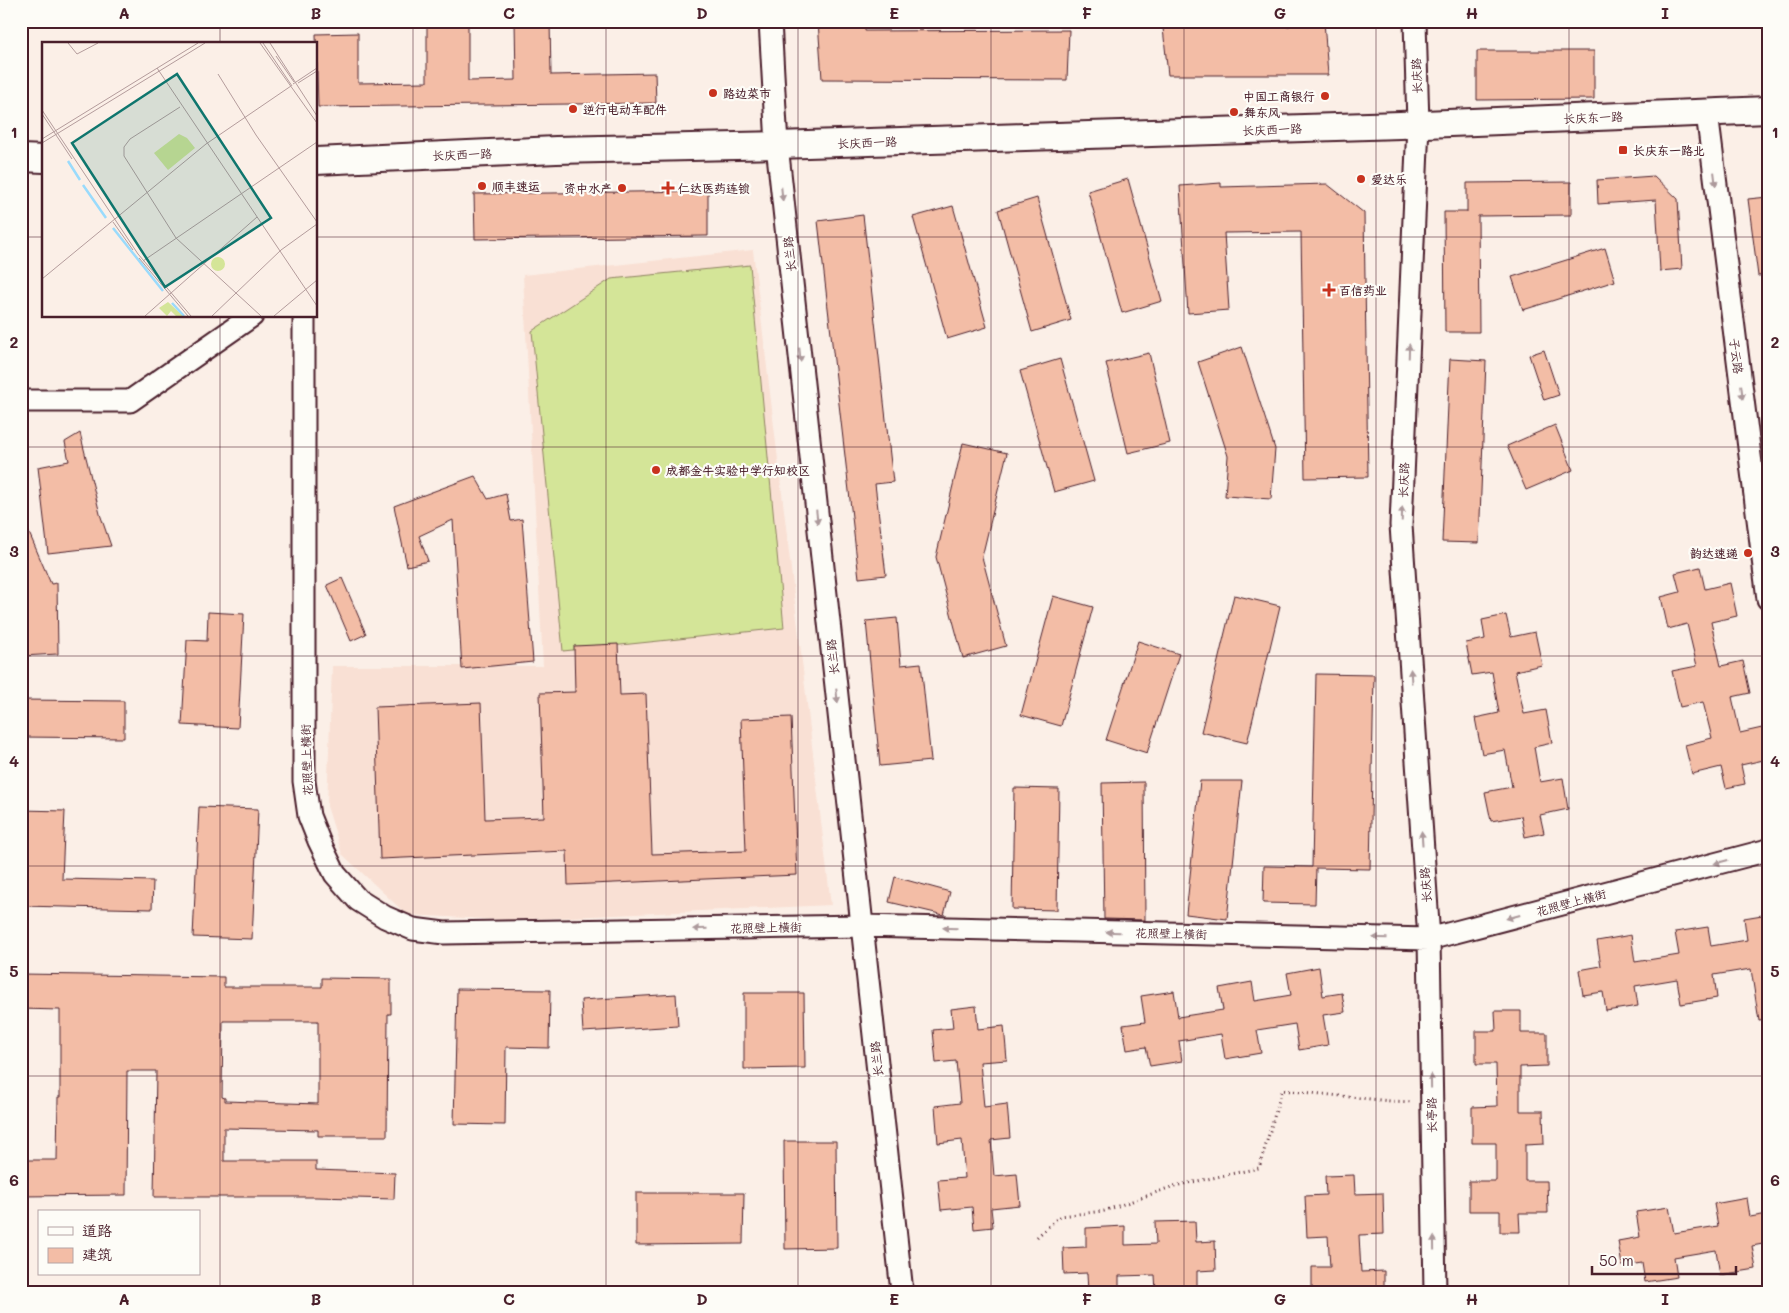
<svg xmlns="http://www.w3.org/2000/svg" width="1789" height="1313" font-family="Mali,'LXGW WenKai TC',sans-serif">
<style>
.built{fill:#f9e0d4}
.garden{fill:#d4e598;stroke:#8f8262}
.building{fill:#f3bda6;stroke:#4a1f2b;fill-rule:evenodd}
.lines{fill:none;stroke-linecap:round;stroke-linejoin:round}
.minor-casing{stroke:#4a1f2b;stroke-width:25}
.major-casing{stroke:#4a1f2b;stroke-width:30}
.path{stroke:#4a1f2b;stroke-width:3;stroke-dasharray:1 4;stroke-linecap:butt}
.minor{stroke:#fdfcf7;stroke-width:21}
.major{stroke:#fdfcf7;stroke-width:26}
.oneway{fill:#ac999b}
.grid{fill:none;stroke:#4a1f2b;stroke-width:1;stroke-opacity:0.55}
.poi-dot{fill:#c8321e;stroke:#fdfcf7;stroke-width:2}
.labels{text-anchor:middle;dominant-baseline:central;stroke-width:4.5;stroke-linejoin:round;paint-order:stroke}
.street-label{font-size:12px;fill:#4a1f2b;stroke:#fdfcf7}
.poi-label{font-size:12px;font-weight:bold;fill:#4a1f2b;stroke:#fdfcf7;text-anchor:start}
.inset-river{fill:none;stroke:#9adbfc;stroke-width:2.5}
.inset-road{fill:none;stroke:#b49c9c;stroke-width:1}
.view{fill:#0f766e;fill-opacity:0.15;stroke:#0f766e;stroke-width:2.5}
.inset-edge{fill:none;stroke:#4a1f2b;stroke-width:2.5}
.neatline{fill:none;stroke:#4a1f2b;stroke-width:2}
.grid-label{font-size:16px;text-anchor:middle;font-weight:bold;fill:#4a1f2b}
</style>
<rect width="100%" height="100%" fill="#fbefe7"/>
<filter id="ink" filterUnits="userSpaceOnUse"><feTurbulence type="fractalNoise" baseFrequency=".02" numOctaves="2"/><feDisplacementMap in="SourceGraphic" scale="10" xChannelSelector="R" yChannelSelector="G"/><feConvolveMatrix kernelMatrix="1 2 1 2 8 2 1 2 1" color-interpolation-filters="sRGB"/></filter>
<g filter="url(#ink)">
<path class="built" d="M753,250L831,905L507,920L407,915L342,854L327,806L332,666H543L523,275Z"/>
<path class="garden" d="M750,265L784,628L563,651L532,331L611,279Z"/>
<path class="building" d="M427,21H468V81L516,80L515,21H550L551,75L655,73L656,103L318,107L316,34L358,33V83L427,82Z
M818,21H865V31L1069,30L1067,80L822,79Z
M1290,21H1324L1328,75H1168L1163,28L1290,26Z
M1477,51H1594V99L1477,100Z
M1654,176L1678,199L1682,269L1660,271L1656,200L1598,204L1597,180Z
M1128,179L1162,301L1122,313L1088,191Z
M1571,182V215L1478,216L1479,332H1445L1444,212H1467V183Z
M1221,183V187L1327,184L1364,213L1368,477L1305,478L1301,232L1224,233L1229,310L1188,313L1180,186Z
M708,191V236L475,239L474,194Z
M1768,197V275L1758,276L1748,199Z
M1037,198L1071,320L1032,332L998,210Z
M953,206L987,327L947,339L913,217Z
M863,215L893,482L875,484L886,575L859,578L818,221Z
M1605,248L1615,281L1523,310L1512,277Z
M1242,347L1275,449L1271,499L1225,496L1228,456L1198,362Z
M1544,350L1559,395L1544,400L1529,355Z
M1149,353L1170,443L1128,453L1106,363Z
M1060,359L1094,481L1054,492L1020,371Z
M1450,359L1486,361L1479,543L1442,542Z
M1555,425L1573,470L1526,490L1507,446Z
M80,433L100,514L111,546L48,553L38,467L69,461L65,442Z
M963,443L1007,453L982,557L1006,646L963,658L936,557Z
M475,476L488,499L506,494L511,521L522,519L533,662L462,669L453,520L419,536L428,561L407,566L394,506Z
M21,514L51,584L57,583L58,654L23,656Z
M1700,567L1705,589L1730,583L1737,616L1711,622L1721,666L1743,661L1750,693L1732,697L1740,733L1762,728L1768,754V759L1741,765L1745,784L1726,788L1721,767L1692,774L1685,745L1712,738L1703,702L1680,707L1672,671L1697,666L1687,624L1668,629L1661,597L1680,592L1675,573Z
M342,578L366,634L351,641L327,585Z
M1234,595L1280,606L1247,743L1201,732Z
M1053,596L1093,607L1061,726L1021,715Z
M208,612L244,614L238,728L182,725L187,640L207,641Z
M1506,615L1511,637L1535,632L1542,665L1515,671L1524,714L1546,710L1552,743L1534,747L1540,782L1563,778L1568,809L1540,815L1544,833L1525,837L1521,816L1491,821L1485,792L1512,787L1505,750L1482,754L1475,718L1499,713L1492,672L1472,675L1466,643L1485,639L1482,620Z
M897,618L901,665L921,663L931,761L880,766L866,621Z
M1138,641L1179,654L1147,753L1106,740Z
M618,644L620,695L646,694L652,854L746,851L741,719L791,717L797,875L568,885L567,851L380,859L375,707L481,703L485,819L544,817L540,693L575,692L574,646Z
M1316,674L1374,675L1370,869L1316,868L1315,904L1263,903L1264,866L1312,867Z
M22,700L124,701V738L21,737Z
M1200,781H1242L1227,919L1186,914Z
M1144,782L1145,920L1104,919L1102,783Z
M1014,788L1059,789L1057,910L1012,909Z
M199,807L258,809L252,939L193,937Z
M21,810L65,811L62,879L153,881L152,909L21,906Z
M895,877L950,892L944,915L889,902Z
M1768,914V1020L1759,1021L1751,969L1714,975L1717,998L1681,1004L1677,979L1635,986L1638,1006L1606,1011L1603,992L1583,995L1579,970L1601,966L1597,941L1631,935L1635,962L1679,955L1675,932L1708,927L1711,946L1747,940L1744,918Z
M1319,967L1323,996L1342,993L1345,1012L1323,1015L1328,1045L1299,1050L1295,1024L1257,1030L1261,1053L1225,1059L1221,1034L1179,1041L1182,1061L1150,1066L1146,1047L1127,1050L1123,1025L1145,1022L1141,996L1174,991L1178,1017L1223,1010L1219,988L1252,982L1255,1001L1291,995L1287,973Z
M21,974L224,977V987H322V978L391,979V1014H388L387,1136H318V1130L224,1128V1161H316V1170L395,1173L394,1199L316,1197H154L156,1071H127L126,1195L21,1196V1160H57L58,1097H60V1010L21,1009ZM223,1021H318V1104L225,1101V1098L222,1097Z
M457,989L550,990L549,1048L506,1047L505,1125L454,1124Z
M744,993H804L805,1068L744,1069Z
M676,994L678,1026L583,1032L581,1000Z
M976,1006L978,1029L1004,1026L1007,1060L980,1062L984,1107L1007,1104L1010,1138L991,1140L994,1176L1017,1174L1020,1205L991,1208L993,1227L974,1229L972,1207L941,1210L938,1180L965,1178L962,1140L938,1143L935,1106L960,1103L956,1061L936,1063L933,1030L953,1028L951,1009Z
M1495,1011H1521V1033H1547V1066L1520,1067V1111H1543L1544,1144L1525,1145V1181H1547L1548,1213H1519L1520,1232H1500V1211H1469V1181H1496V1143H1472V1107L1497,1106L1496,1064H1476V1031H1496Z
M784,1141H836L837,1248L785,1249Z
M1354,1175L1355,1194L1383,1193L1384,1234L1359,1235L1361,1272L1384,1271V1292H1312V1267H1330L1328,1236L1307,1237L1305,1196L1326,1195L1325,1176Z
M636,1193H744L743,1244L636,1245Z
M1747,1198L1750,1217L1768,1214V1243L1752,1246L1756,1269L1720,1275L1716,1250L1674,1257L1677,1277L1645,1282L1642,1263L1622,1266L1618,1241L1640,1237L1636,1212L1669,1207L1674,1233L1718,1226L1714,1204Z
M1195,1221L1196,1242L1215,1241L1216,1270L1197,1271V1292H1156L1155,1275L1119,1276V1292H1088L1087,1273L1064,1274L1063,1248L1086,1247V1228L1125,1226V1245L1156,1244L1155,1222Z"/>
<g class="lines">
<defs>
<path id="minor" d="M770,21L777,145L902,1292
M1415,21L1418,124L1401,525L1429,939L1435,1292
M1707,113L1768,599
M304,316V781L309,816L319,841L335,874L358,900L385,917L413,929L444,933L862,926L1429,939L1768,850
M21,401H130L252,316"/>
<path id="major" d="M21,158L44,159
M316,161L556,150L777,145L1400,125L1768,110"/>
</defs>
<use href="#minor" class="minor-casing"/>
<use href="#major" class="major-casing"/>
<path class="path" d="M1037,1237L1060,1216L1104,1211L1174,1186L1259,1168L1282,1090L1390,1101L1413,1102"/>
<use href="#minor" class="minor"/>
<use href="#major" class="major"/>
</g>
<defs><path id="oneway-solid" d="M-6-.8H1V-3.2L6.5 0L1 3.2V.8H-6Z" transform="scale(1.25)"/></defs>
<g class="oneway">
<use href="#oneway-solid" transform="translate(1715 179) rotate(83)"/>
<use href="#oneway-solid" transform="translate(782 194) rotate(84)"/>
<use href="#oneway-solid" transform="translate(1409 351) rotate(-88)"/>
<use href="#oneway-solid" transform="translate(800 355) rotate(84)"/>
<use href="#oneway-solid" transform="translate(1742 392) rotate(83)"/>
<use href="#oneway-solid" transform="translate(1402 514) rotate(-88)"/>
<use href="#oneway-solid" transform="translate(817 517) rotate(84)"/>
<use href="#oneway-solid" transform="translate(1411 676) rotate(-94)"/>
<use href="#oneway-solid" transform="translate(837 696) rotate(84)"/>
<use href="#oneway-solid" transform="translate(1422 838) rotate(-94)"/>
<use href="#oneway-solid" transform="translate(1721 862) rotate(165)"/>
<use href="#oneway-solid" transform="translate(1513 917) rotate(165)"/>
<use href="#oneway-solid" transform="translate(950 928) rotate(-179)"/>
<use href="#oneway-solid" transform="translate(700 929) rotate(179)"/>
<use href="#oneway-solid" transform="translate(1113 932) rotate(-179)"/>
<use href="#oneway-solid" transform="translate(1380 938) rotate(-179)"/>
<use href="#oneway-solid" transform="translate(1431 1081) rotate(-91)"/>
<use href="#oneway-solid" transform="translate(1434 1243) rotate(-91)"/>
</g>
</g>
<path class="grid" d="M220,21V44M413,21V1292M606,21V1292M798,21V1292M991,21V1292M1184,21V1292M1376,21V1292M1569,21V1292M21,237H44M316,237H1768M220,316V1292M21,447H1768M21,656H1768M21,866H1768M21,1076H1768"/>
<g class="poi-dot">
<circle cx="713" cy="93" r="5"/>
<circle cx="1325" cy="96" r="5"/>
<circle cx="573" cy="109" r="5"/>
<circle cx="1234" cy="112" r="5"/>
<rect x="1618" y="145" width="10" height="10" rx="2.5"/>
<circle cx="1361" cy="179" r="5"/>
<circle cx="482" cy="186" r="5"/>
<circle cx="622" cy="188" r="5"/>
<path d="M665.5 180.5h5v5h5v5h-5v5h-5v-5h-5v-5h5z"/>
<path d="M1326.5 282.5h5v5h5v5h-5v5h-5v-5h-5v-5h5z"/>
<circle cx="656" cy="470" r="5"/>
<circle cx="1748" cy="553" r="5"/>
</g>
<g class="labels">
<g class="street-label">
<text transform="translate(1416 76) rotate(-92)">长庆路</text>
<text transform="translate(1593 117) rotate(-2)">长庆东一路</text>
<text transform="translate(1272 129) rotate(-2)">长庆西一路</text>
<text transform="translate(867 142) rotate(-2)">长庆西一路</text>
<text transform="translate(462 154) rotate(-2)">长庆西一路</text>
<text transform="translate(789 254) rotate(-96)">长兰路</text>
<text transform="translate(1737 356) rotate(83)">子云路</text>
<text transform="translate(1403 480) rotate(-88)">长庆路</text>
<text transform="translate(832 657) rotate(-96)">长兰路</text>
<text transform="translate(306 760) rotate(-92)">花照壁上横街</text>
<text transform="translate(1425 885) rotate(-94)">长庆路</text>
<text transform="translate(1571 902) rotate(-15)">花照壁上横街</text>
<text transform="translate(766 927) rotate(-1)">花照壁上横街</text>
<text transform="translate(1171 933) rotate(1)">花照壁上横街</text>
<text transform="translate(876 1059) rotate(-96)">长兰路</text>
<text transform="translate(1431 1115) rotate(-91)">长亭路</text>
</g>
<g class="poi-label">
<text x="723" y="93">路边菜市</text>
<text x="1315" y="96" text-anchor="end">中国工商银行</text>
<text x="583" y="109">逆行电动车配件</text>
<text x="1244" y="112">舞东风</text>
<text x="1633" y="150">长庆东一路北</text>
<text x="1371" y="179">爱达乐</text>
<text x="492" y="186">顺丰速运</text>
<text x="612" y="188" text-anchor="end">资中水产</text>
<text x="678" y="188">仁达医药连锁</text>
<text x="1339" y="290">百信药业</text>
<text x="666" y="470">成都金牛实验中学行知校区</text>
<text x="1738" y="553" text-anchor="end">韵达速递</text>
</g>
</g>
<g transform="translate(42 42)">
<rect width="275" height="275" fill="#fbefe7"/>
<path d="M169 222a7 7 0 1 1 14 0a7 7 0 1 1-14 0ZM126,260L141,274H134L129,269L125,274L117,266Z" fill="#d4e598"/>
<path d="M137,92L145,96L153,106L126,128L112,111Z" fill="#d4e598"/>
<path class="inset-river" d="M26,119L38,138M41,143L64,176M71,186L121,249M130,261L142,274"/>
<path class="inset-road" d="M26,1L35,12L56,1M218,1L275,81M221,1L250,44M228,1L275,74M234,14L252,40M115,26L275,264M176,32L214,93L275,180M256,41L275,29M251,42L275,26M138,65L88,97L82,105V114L134,196L219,274M0,68L96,212L149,274M0,72L30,117M0,97L156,1M0,101L163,1M71,180L91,208M97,216L146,274M101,219L275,100M0,237L164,102L249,44M103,274L215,175M170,274L239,208L275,182M232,274L275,238"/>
<path class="view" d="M135,32L229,176L123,245L30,101Z"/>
<rect width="275" height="275" class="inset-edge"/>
</g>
<rect width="1789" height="1313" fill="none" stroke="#fdfcf7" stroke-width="55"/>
<rect x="38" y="1210" width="162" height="65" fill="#fdfcf7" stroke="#b5a4a5"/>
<rect x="48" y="1227" width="25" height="8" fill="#fdfcf7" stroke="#b5a4a5"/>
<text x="82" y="1236" font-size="15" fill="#4a1f2b">道路</text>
<rect x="48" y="1248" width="25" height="15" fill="#f3bda6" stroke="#b5a4a5"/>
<text x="82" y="1260" font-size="15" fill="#4a1f2b">建筑</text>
<path d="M1592 1266v8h144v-8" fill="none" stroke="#4a1f2b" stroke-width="2.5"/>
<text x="1599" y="1266" font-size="15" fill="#4a1f2b" stroke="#fdfcf7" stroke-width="4" paint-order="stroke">50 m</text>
<rect x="28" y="28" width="1734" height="1258" class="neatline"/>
<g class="grid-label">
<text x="124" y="19">A</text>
<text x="316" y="19">B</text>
<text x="509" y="19">C</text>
<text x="702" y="19">D</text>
<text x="894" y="19">E</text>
<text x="1087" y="19">F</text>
<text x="1280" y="19">G</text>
<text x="1472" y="19">H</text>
<text x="1665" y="19">I</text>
<text x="14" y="138">1</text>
<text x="1775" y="138">1</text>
<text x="14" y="348">2</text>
<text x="1775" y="348">2</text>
<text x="14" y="557">3</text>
<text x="1775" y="557">3</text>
<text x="14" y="767">4</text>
<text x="1775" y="767">4</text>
<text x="14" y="977">5</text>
<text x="1775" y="977">5</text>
<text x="14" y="1186">6</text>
<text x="1775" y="1186">6</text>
<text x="124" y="1305">A</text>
<text x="316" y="1305">B</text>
<text x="509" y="1305">C</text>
<text x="702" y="1305">D</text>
<text x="894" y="1305">E</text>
<text x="1087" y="1305">F</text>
<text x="1280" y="1305">G</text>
<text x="1472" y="1305">H</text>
<text x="1665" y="1305">I</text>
</g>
</svg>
